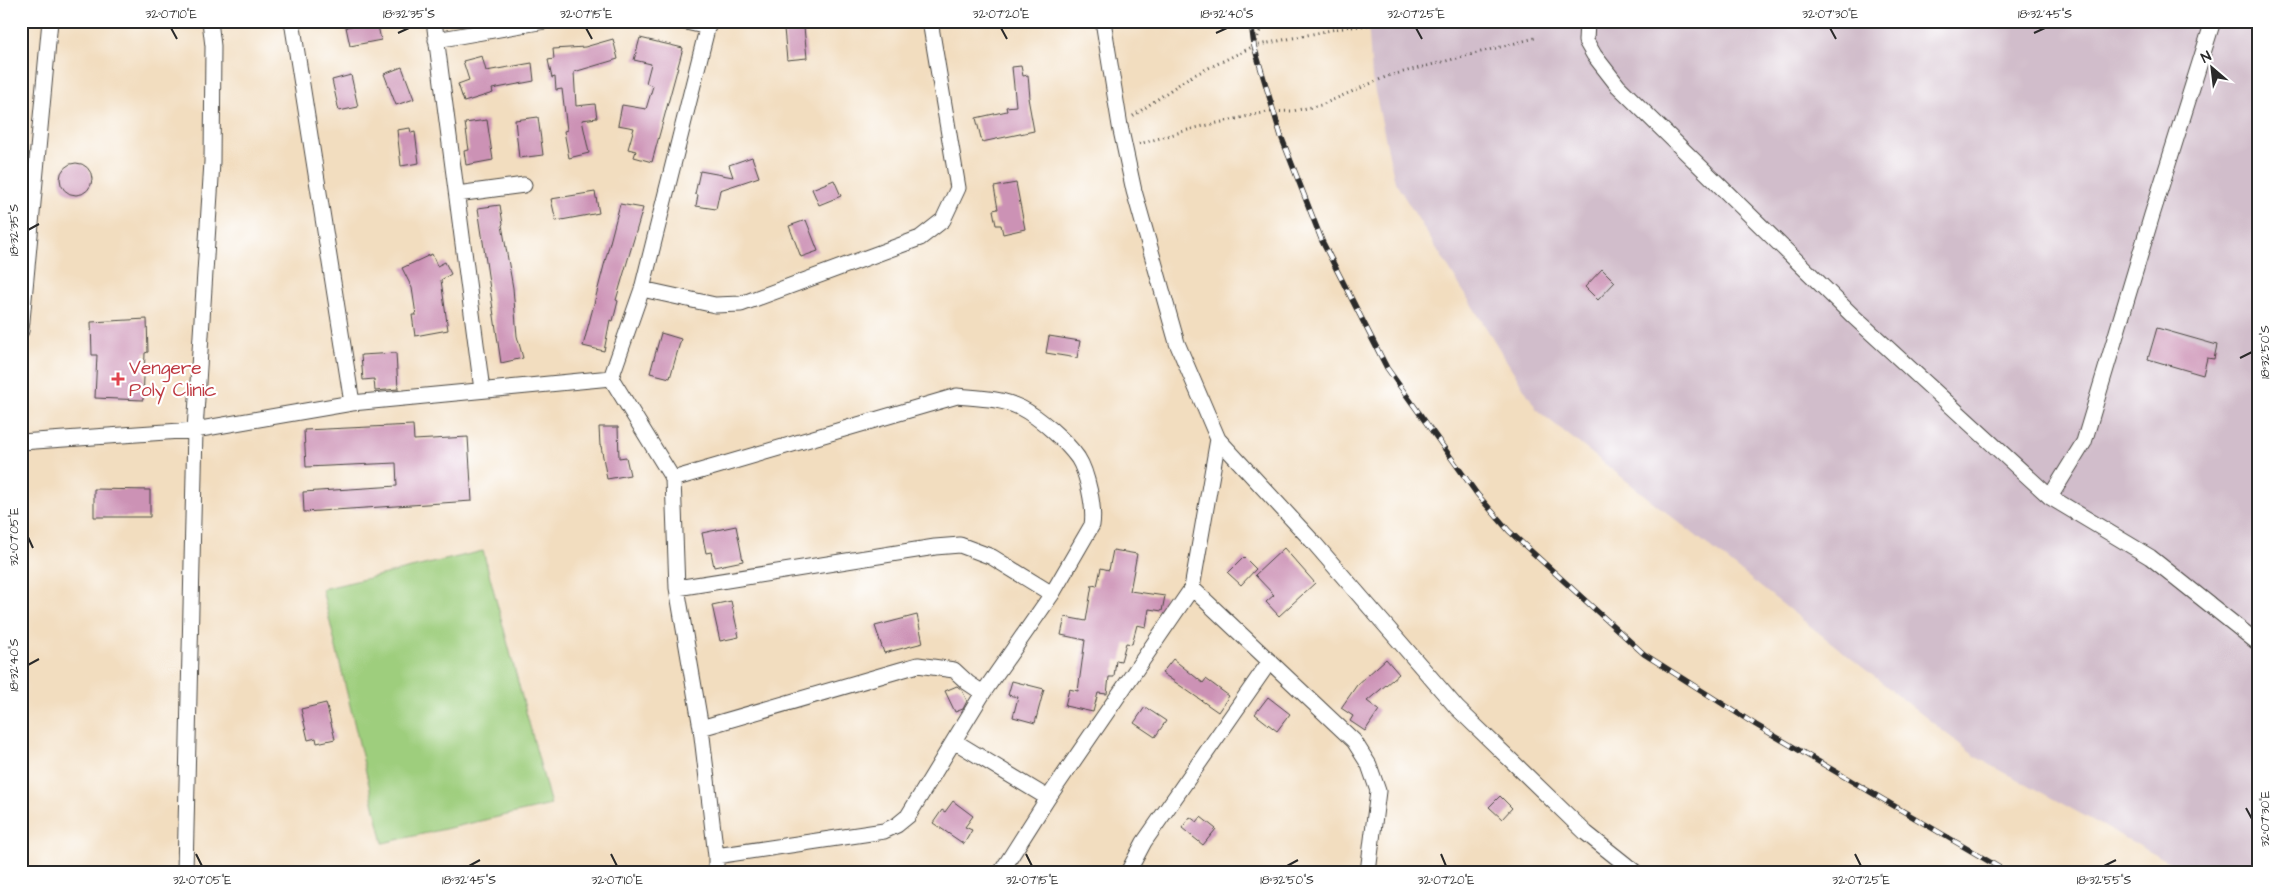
<svg xmlns="http://www.w3.org/2000/svg" width="2279" height="893" font-family="'Architects Daughter',sans-serif">
<style>
.industrial{fill:#d1bdcb}
.garden{fill:#9ece7d;stroke:#647c54}
.building{fill:#cc92b5}
.lines{fill:none;stroke-linecap:round;stroke-linejoin:round}
.minor-casing{stroke:#494641;stroke-width:17}
.path{stroke:#494641;stroke-width:3;stroke-dasharray:1 4;stroke-linecap:butt}
.minor{stroke:#fff;stroke-width:15}
.rail-casing{stroke:#2b2b2b;stroke-width:5.5}
.rail{stroke:#fff;stroke-width:4;stroke-dasharray:11;stroke-linecap:butt}
.ticks{fill:none;stroke:#2b2b2b;stroke-width:2}
.health-dot{fill:#e0444e;stroke:#fff;stroke-width:2}
.labels{text-anchor:middle;dominant-baseline:central;stroke-width:4.5;stroke-linejoin:round;paint-order:stroke}
.health-label{font-size:19px;fill:#be3a42;stroke:#fff;text-anchor:start}
.neatline{fill:none;stroke:#2b2b2b;stroke-width:2}
.ticks-label{font-size:12px;text-anchor:middle;fill:#2b2b2b}
</style>
<rect width="100%" height="100%" fill="#fff"/>
<filter id="ink" filterUnits="userSpaceOnUse"><feTurbulence type="fractalNoise" baseFrequency=".02" numOctaves="2"/><feDisplacementMap in="SourceGraphic" scale="10" xChannelSelector="R" yChannelSelector="G"/><feConvolveMatrix kernelMatrix="1 2 1 2 8 2 1 2 1" color-interpolation-filters="sRGB"/></filter>
<filter id="wash" filterUnits="userSpaceOnUse"><feTurbulence type="fractalNoise" baseFrequency=".0096" numOctaves="4" result="noise"/><feDisplacementMap in="SourceGraphic" scale="20" xChannelSelector="R" yChannelSelector="G"/><feGaussianBlur stdDeviation="1.12" result="paint"/><feColorMatrix in="noise" values="0 0 0 0 0 0 0 0 0 0 0 0 0 0 0 0 0 1.4 0 .05"/><feComposite in="paint" operator="in"/></filter>
<g filter="url(#wash)">
<rect width="100%" height="100%" fill="#f2ddbf"/>
<path class="industrial" d="M1368,21H2258V872H2188L1976,757L1538,411L1395,182L1372,78Z"/>
<path class="garden" d="M483,551L551,805L383,843L322,589Z"/>
<g id="blocks">
<path class="building" d="M377,21L381,40L350,46L346,27Z
M804,27L807,58L787,60L784,29Z
M640,38L683,48L652,162L634,157L636,151L628,149L634,128L618,125L622,105L646,109L653,86L646,83L651,64L634,60Z
M613,39L618,59L574,72L576,106L595,104L597,118L582,120L589,153L569,158L564,131L567,130L562,89L556,90L555,77L552,78L548,60L554,59L553,49L585,47Z
M482,56L486,71L532,63L534,81L492,89L493,93L464,102L458,84L469,80L463,61Z
M1021,66L1023,76L1028,75L1030,98H1028L1034,131L982,142L976,118L1007,111L1006,107L1016,106L1012,67Z
M402,67L414,99L396,105L384,74Z
M351,75L358,107L339,111L332,80Z
M538,117L543,155L519,158L515,120Z
M487,120L493,160L466,165L464,151L469,150L465,123Z
M410,128L411,133L415,132L419,163L401,166L397,130Z
M752,157L759,177L720,190L716,209L696,206L698,195L695,194L700,171L733,177L729,165Z
M60 179a16 16 0 1 1 32 0a16 16 0 1 1-32 0Z
M834,180L841,196L819,205L812,189Z
M1016,183L1025,229L1003,234L1001,225H996L993,210L998,209L994,187Z
M595,192L599,213L556,221L551,199Z
M620,204L643,208L616,300L618,301L613,321L610,320L604,351L583,346Z
M500,205L503,224L502,225L513,288L517,336L523,358L501,363L478,208Z
M806,220L818,251L801,257L789,226Z
M432,254L437,266L445,262L451,274L441,280L448,330L415,336L412,315H416L412,288L402,268Z
M1602,269L1615,282L1598,300L1585,287Z
M147,319L148,352L145,353L143,400L95,398L97,355H92L91,322Z
M2157,328L2217,345L2214,359L2207,358L2203,375L2148,359Z
M661,333L681,339L670,378L650,373Z
M1049,336L1080,341L1077,358L1046,353Z
M396,353L398,389L375,391L374,379L363,380L361,355Z
M413,425L414,440L468,437L472,501L304,512L303,492L397,486L396,463L306,467L304,430Z
M599,427H618L619,458L626,457L630,475L607,479L601,446H600Z
M94,489L150,490V517H94Z
M736,526L743,561L714,567L711,552L706,553L702,533Z
M1284,548L1315,583L1279,616L1266,602L1274,595L1255,575Z
M1113,550L1137,554L1130,591L1165,596L1162,611L1149,609L1146,627L1137,625L1132,644L1126,643L1121,661L1116,660L1114,677H1109L1107,694L1098,693L1093,712L1065,706L1069,689L1078,691L1085,640L1061,635L1065,617L1086,621L1092,585L1097,586L1101,568L1109,570Z
M1244,557L1256,569L1241,585L1228,573Z
M731,601L739,637L720,641L712,605Z
M917,615L923,643L884,653L875,626Z
M1173,659L1203,683L1206,679L1229,696L1218,712L1162,673Z
M1386,659L1399,674L1367,701L1379,710L1365,731L1350,721L1353,716L1341,708L1357,685Z
M1012,681L1044,689L1035,723L1013,717L1018,697L1008,695Z
M957,686L962,690L967,701L963,709L955,712L945,691Z
M1268,697L1290,714L1277,731L1255,714Z
M326,703L335,739L317,743L316,738L308,740L301,709Z
M1145,707L1166,721L1155,737L1134,723Z
M1500,796L1512,808L1502,819L1489,807Z
M953,801L973,816L965,827L972,830L964,844L933,823L942,810L945,812Z
M1190,817L1197,822L1201,817L1216,829L1203,845L1182,828Z"/>
</g>
</g>
<g filter="url(#ink)">
<use href="#blocks" fill-opacity="0" stroke="#494641" stroke-width="1"/>
<g class="lines">
<defs>
<path id="minor" d="M292,21L352,403
M434,21L482,390
M682,21L708,27
M1103,21L1120,126L1134,191L1177,343L1218,439L1315,544L1457,708L1586,833L1635,872
M1587,21L1586,41L1594,55L1618,86L1854,317L2050,497L2150,557L2258,643
M436,40L545,21
M457,194L524,185
M642,289L715,305L741,304L920,238L943,220L958,188L930,21
M21,331L50,21
M611,378L642,289L709,21
M21,442L195,430L352,403L611,378L673,479L677,588L701,728L716,856V872
M673,479L957,396C978,398 1001,398 1021,408C1039,417 1066,441 1078,458C1087,472 1095,508 1092,525L1052,594L983,693L908,816L897,825L884,831L716,856
M2050,497L2084,442L2152,215L2213,21
M677,588L935,547L960,545L992,557L1052,594
M1192,588L1218,439
M701,728L918,665L954,670L968,683L983,693
M954,741L1048,798
M185,872L195,430L212,162L213,46L210,21
M1001,872L1048,798L1192,588L1354,741L1369,765L1378,791L1368,872
M1128,872L1144,842L1270,661"/>
</defs>
<use href="#minor" class="minor-casing"/>
<path class="path" d="M1254,46L1264,21
M1133,116L1188,78L1254,46L1336,29L1398,21
M1139,144L1195,128L1267,112L1293,111L1321,105L1388,76L1535,38"/>
<use href="#minor" class="minor"/>
<defs>
<path id="rail" d="M1251,21L1254,46L1281,136L1322,241L1387,368L1477,494L1509,531L1644,654L1756,725L2007,872"/>
</defs>
<use href="#rail" class="rail-casing"/>
<use href="#rail" class="rail"/>
</g>
</g>
<path class="ticks" d="M171,28L177,39M586,28L592,39M1001,28L1007,39M1416,28L1422,39M1830,28L1836,39M398,33L409,28M1216,33L1227,28M2034,33L2045,28M28,230L39,224M2240,358L2252,352M28,537L33,548M28,665L39,659M2246,808L2252,819M196,854L202,866M611,854L617,866M1026,854L1032,866M1441,854L1446,866M1855,854L1861,866M469,866L480,860M1287,866L1298,860M2104,866L2116,860"/>
<path class="health-dot" d="M115.5 371.5h5v5h5v5h-5v5h-5v-5h-5v-5h5z"/>
<g class="labels">
<g class="health-label">
<text x="129" y="368">Vengere<tspan x="129" dy="22">Poly Clinic</tspan></text>
</g>
</g>
<rect width="2279" height="893" fill="none" stroke="#fff" stroke-width="55"/>
<g transform="translate(2212 68) rotate(332)" stroke="#ffffff" stroke-width="4" paint-order="stroke">
<path d="M0-4L9 19L0 12L-9 19Z" fill="#2b2b2b"/>
<text y="-8" font-size="14" font-weight="bold" text-anchor="middle" fill="#2b2b2b">N</text>
</g>
<rect x="28" y="28" width="2224" height="838" class="neatline"/>
<g class="ticks-label">
<text x="171" y="18">32°07'10"E</text>
<text x="409" y="18">18°32'35"S</text>
<text x="586" y="18">32°07'15"E</text>
<text x="1001" y="18">32°07'20"E</text>
<text x="1227" y="18">18°32'40"S</text>
<text x="1416" y="18">32°07'25"E</text>
<text x="1830" y="18">32°07'30"E</text>
<text x="2045" y="18">18°32'45"S</text>
<text transform="translate(14 230) rotate(-90)" y="4">18°32'35"S</text>
<text transform="translate(2265 352) rotate(-90)" y="4">18°32'50"S</text>
<text transform="translate(14 537) rotate(-90)" y="4">32°07'05"E</text>
<text transform="translate(14 665) rotate(-90)" y="4">18°32'40"S</text>
<text transform="translate(2265 819) rotate(-90)" y="4">32°07'30"E</text>
<text x="202" y="884">32°07'05"E</text>
<text x="469" y="884">18°32'45"S</text>
<text x="617" y="884">32°07'10"E</text>
<text x="1032" y="884">32°07'15"E</text>
<text x="1287" y="884">18°32'50"S</text>
<text x="1446" y="884">32°07'20"E</text>
<text x="1861" y="884">32°07'25"E</text>
<text x="2104" y="884">18°32'55"S</text>
</g>
</svg>
